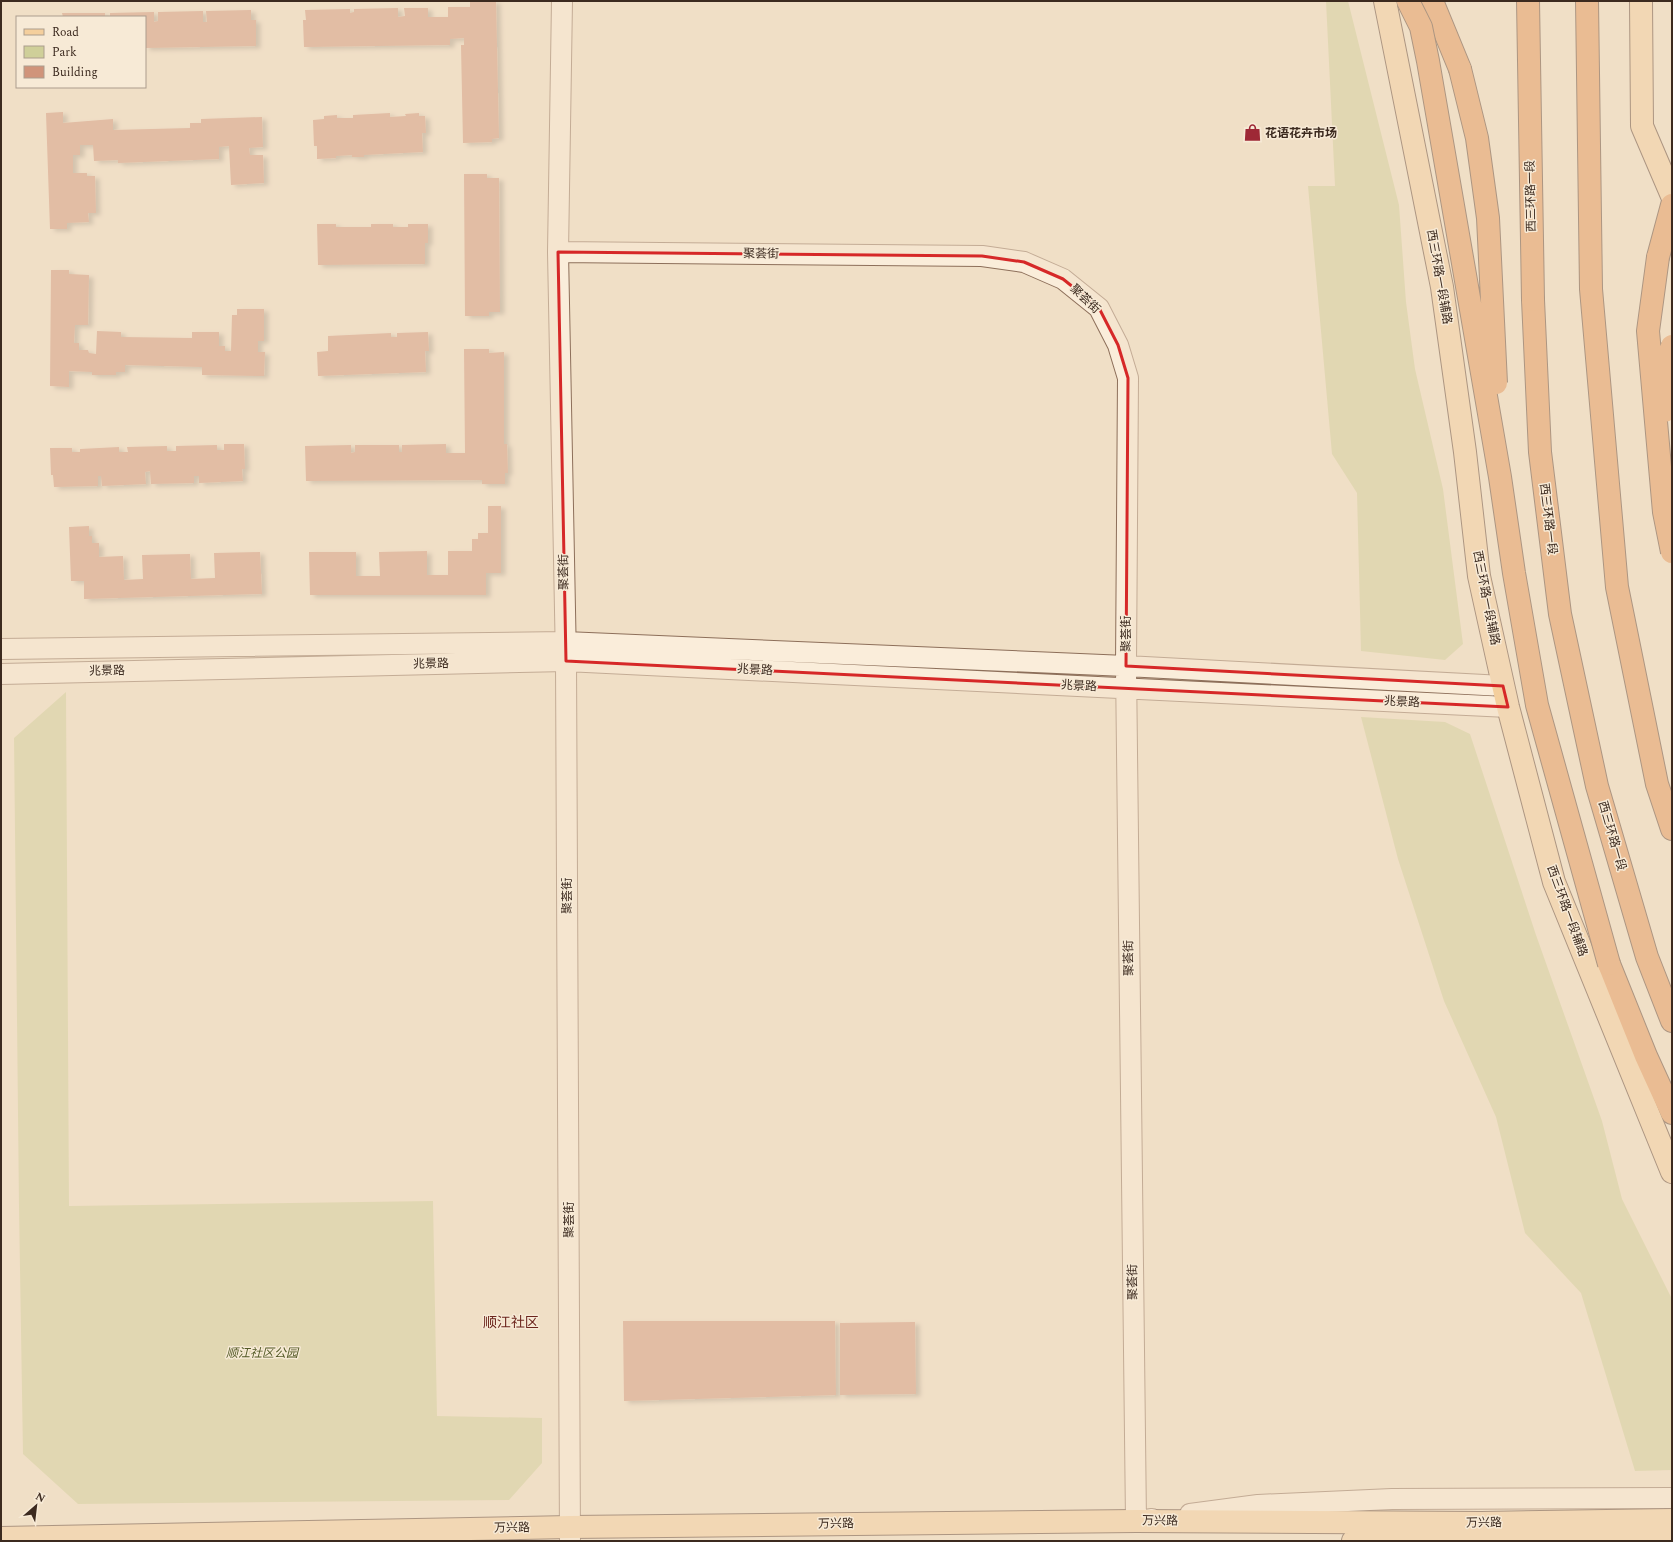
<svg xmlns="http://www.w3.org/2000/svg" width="1673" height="1542" font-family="Spectral,'Noto Sans SC',serif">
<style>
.green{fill:#cfcf99}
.building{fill:#d0947a;filter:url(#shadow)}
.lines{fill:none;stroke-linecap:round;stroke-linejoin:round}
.minor-casing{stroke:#8d6f5a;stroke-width:22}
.major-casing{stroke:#5a3e2f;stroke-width:24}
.highway-casing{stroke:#5a3e2f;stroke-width:24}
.minor{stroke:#faedda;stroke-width:20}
.major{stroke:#f4cf9d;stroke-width:22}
.highway{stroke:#e29354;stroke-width:22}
.highway-bridge-casing{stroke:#5a3e2f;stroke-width:24;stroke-linecap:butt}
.highway-bridge{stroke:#e29354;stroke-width:22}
.marked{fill:none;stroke:#d62828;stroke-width:3;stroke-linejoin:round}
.labels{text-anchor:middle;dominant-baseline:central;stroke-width:3;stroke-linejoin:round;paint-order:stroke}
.poi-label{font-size:12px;font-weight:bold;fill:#3c2a1f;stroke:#f7ead6;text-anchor:start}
.street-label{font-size:12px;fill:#3c2a1f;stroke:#f7ead6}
.park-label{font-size:12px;font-style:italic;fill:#525925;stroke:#f7ead6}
.quarter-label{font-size:14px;fill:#6b241c;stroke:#f7ead6}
</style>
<defs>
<filter id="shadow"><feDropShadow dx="4.5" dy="2.5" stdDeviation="2" flood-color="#0004"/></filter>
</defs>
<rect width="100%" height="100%" fill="#f0dfc6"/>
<path class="green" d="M1326,1H1348L1399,205L1406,302L1415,369L1443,489L1463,644L1445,660L1361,651L1357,493L1332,454L1308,186H1335Z
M66,692L69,1206L433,1201L437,1416L542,1418V1463L509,1500L78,1504L23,1454L19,1207L14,738Z
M1361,717L1445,722L1470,734L1536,935L1602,1121L1622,1199L1672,1299V1470L1635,1471L1581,1293L1525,1233L1496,1117L1444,1001L1398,859Z"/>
<path class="building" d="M470,1H496L499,138L492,139V142L463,143L461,45H464V38L450,39V45L304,47L303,20H306L305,10L350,9V13L354,12V9L398,8V17L405,16L404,8H428V17H448V7H470Z
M251,10V20H256V46L145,48V17H110V13L154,12V22L158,21V12L203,11V22H207L206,11Z
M62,13H105V17H63Z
M63,112V123L113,119V130L190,128V123H201V119L262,117L263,147L249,148L250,155H263L264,183L231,185L229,146L219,147V159L118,163V160L94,161L93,145H80V155H73V173H87V176H95L96,213H88L89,222L67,223V229H50L46,113Z
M390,113V117L406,116L405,114L419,113V116H425L426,133H422L423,152L364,155V157H352V155L336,156V158L317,159V146H314L313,120L324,119V116L337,115V118H353V115Z
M464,174H487V178H499L500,312H489V316H465Z
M317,224H336V227H371V224H393V227H408V224H428V243H425V264L318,265Z
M51,270H69V274L89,275L88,325H75L74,343H79V350H88L89,353L96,354L97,331L121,332V337L192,338V332H219V346H225V351H231L232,315H237V309H264V341H258V352H265L264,376L202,375V367L125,365V372H116V375H92V372L69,371V387L50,386Z
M428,332L429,351H425L426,372L318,376L317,352L328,351V336L391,333V337H397V333Z
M464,349H489V353L504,352V444H507L508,473H505V484H482V480L306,481L305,446L351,445V453L355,452V445H399V452H402V445L446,444V453H465Z
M224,444H244L245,469H242L243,481L199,483V476H194V483L151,484L150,471L145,472L146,484L102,486L101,476H98V486L54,487L53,475H51L50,448H72V452H80V449L119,447V452H128L127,447L167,446V451H176V446L217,445V450H224Z
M488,506H501V573H486V595H310L309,552H356V576H380L379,552L427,551V575H448V551H472V539H478V533H488Z
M89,526V536H92V543H99V557L123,556L124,580L143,579L142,555L190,554L191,579L215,578L214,553L260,552L262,594L84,599V581H71L69,527Z
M623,1321H835L836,1395L624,1401Z
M915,1322L916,1394L840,1395V1323Z"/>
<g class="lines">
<defs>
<path id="minor" d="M562,1L558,252L566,661L570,1541
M558,252L982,256L1024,262L1063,279L1099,308L1118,345L1128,378L1126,666L1136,1521L1152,1519
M1,649L565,642L1126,666L1503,686
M1,674L566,661L1508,707
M1190,1514L1258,1505L1392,1499L1672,1498"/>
<path id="major" d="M1385,1L1442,287L1465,452L1479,576L1508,707L1554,882L1672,1172
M1641,1L1642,126L1672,196
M1,1538L570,1527L1136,1521L1481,1523L1672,1520
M1353,1541L1672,1538"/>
<path id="highway" d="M1432,1L1460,69
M1587,1L1591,289L1617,587L1657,784L1672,829
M1658,257L1672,205
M1533,300L1540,452L1560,614L1597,786L1647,957L1672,1021
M1609,964L1646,1056L1672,1113"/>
</defs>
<use href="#minor" class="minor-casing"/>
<use href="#major" class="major-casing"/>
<use href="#highway" class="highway-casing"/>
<use href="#minor" class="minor"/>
<use href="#major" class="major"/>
<use href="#highway" class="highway"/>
<defs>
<path id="highway-bridge" d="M1408,1L1421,27L1428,61L1500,477L1514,573L1537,705L1609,964
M1528,1L1533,300
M1460,69L1477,138L1488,218L1496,383
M1658,257L1648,331L1664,512L1672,552
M1665,411L1669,355L1672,346"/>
</defs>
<use href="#highway-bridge" class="highway-bridge-casing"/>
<use href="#highway-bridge" class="highway-bridge"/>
</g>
<path d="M0 0H1673V1542H0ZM558,252L982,256L1024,262L1063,279L1099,308L1118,345L1128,378L1126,666L1503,686L1508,707L566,661Z" fill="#f0dfc6" fill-opacity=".55" fill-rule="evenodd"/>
<path class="marked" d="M558,252L982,256L1024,262L1063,279L1099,308L1118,345L1128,378L1126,666L1503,686L1508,707L566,661Z"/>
<defs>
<symbol id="shop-bare" viewBox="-9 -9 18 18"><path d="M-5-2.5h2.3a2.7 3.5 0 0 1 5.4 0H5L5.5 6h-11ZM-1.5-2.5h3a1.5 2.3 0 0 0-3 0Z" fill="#9e2836" stroke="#f7ead6" stroke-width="2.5" paint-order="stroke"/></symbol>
</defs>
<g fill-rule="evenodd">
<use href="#shop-bare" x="1240" y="120" width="25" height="25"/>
</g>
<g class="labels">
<g class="poi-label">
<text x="1265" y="133">花语花卉市场</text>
</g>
<g class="street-label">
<text transform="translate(1531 196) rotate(-91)">西三环路一段</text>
<text transform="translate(761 254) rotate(1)">聚荟街</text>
<text transform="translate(1439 277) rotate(80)">西三环路一段辅路</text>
<text transform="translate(1085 299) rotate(43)">聚荟街</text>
<text transform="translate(1548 519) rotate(83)">西三环路一段</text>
<text transform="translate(564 572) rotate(-91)">聚荟街</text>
<text transform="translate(1486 598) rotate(79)">西三环路一段辅路</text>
<text transform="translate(1126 634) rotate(-90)">聚荟街</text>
<text transform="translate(431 664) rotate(-1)">兆景路</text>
<text transform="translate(755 670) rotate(3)">兆景路</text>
<text transform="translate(107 671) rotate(-1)">兆景路</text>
<text transform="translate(1079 686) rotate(3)">兆景路</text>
<text transform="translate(1402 702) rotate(3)">兆景路</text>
<text transform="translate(1612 836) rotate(74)">西三环路一段</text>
<text transform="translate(567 896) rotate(-90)">聚荟街</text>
<text transform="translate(1567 911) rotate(70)">西三环路一段辅路</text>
<text transform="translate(1129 958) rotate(-91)">聚荟街</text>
<text transform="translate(569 1220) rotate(-90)">聚荟街</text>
<text transform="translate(1133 1282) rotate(-91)">聚荟街</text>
<text transform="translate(1160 1521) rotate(1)">万兴路</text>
<text transform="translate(1484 1523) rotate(-1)">万兴路</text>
<text transform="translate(836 1524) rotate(-1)">万兴路</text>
<text transform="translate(512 1528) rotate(-1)">万兴路</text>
</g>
<g class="park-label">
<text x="262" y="1353">顺江社区公园</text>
</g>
<g class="quarter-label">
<text x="511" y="1322">顺江社区</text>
</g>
</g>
<rect width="1673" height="1542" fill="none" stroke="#3c2a1f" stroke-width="4"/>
<rect x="16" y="16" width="130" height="72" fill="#f7ead6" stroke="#ac9d8d"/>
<rect x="24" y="29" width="20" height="6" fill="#f4cf9d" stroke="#ac9d8d"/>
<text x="52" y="36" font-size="12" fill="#3c2a1f">Road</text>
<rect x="24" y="46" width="20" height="12" fill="#cfcf99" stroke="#ac9d8d"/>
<text x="52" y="56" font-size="12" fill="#3c2a1f">Park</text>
<rect x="24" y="66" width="20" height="12" fill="#d0947a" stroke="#ac9d8d"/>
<text x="52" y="76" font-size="12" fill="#3c2a1f">Building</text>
<g transform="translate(36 1506) rotate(28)" stroke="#f7ead6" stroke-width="3" paint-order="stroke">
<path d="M0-3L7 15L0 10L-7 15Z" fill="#3c2a1f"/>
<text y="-6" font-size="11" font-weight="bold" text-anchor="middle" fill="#3c2a1f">N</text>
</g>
</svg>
